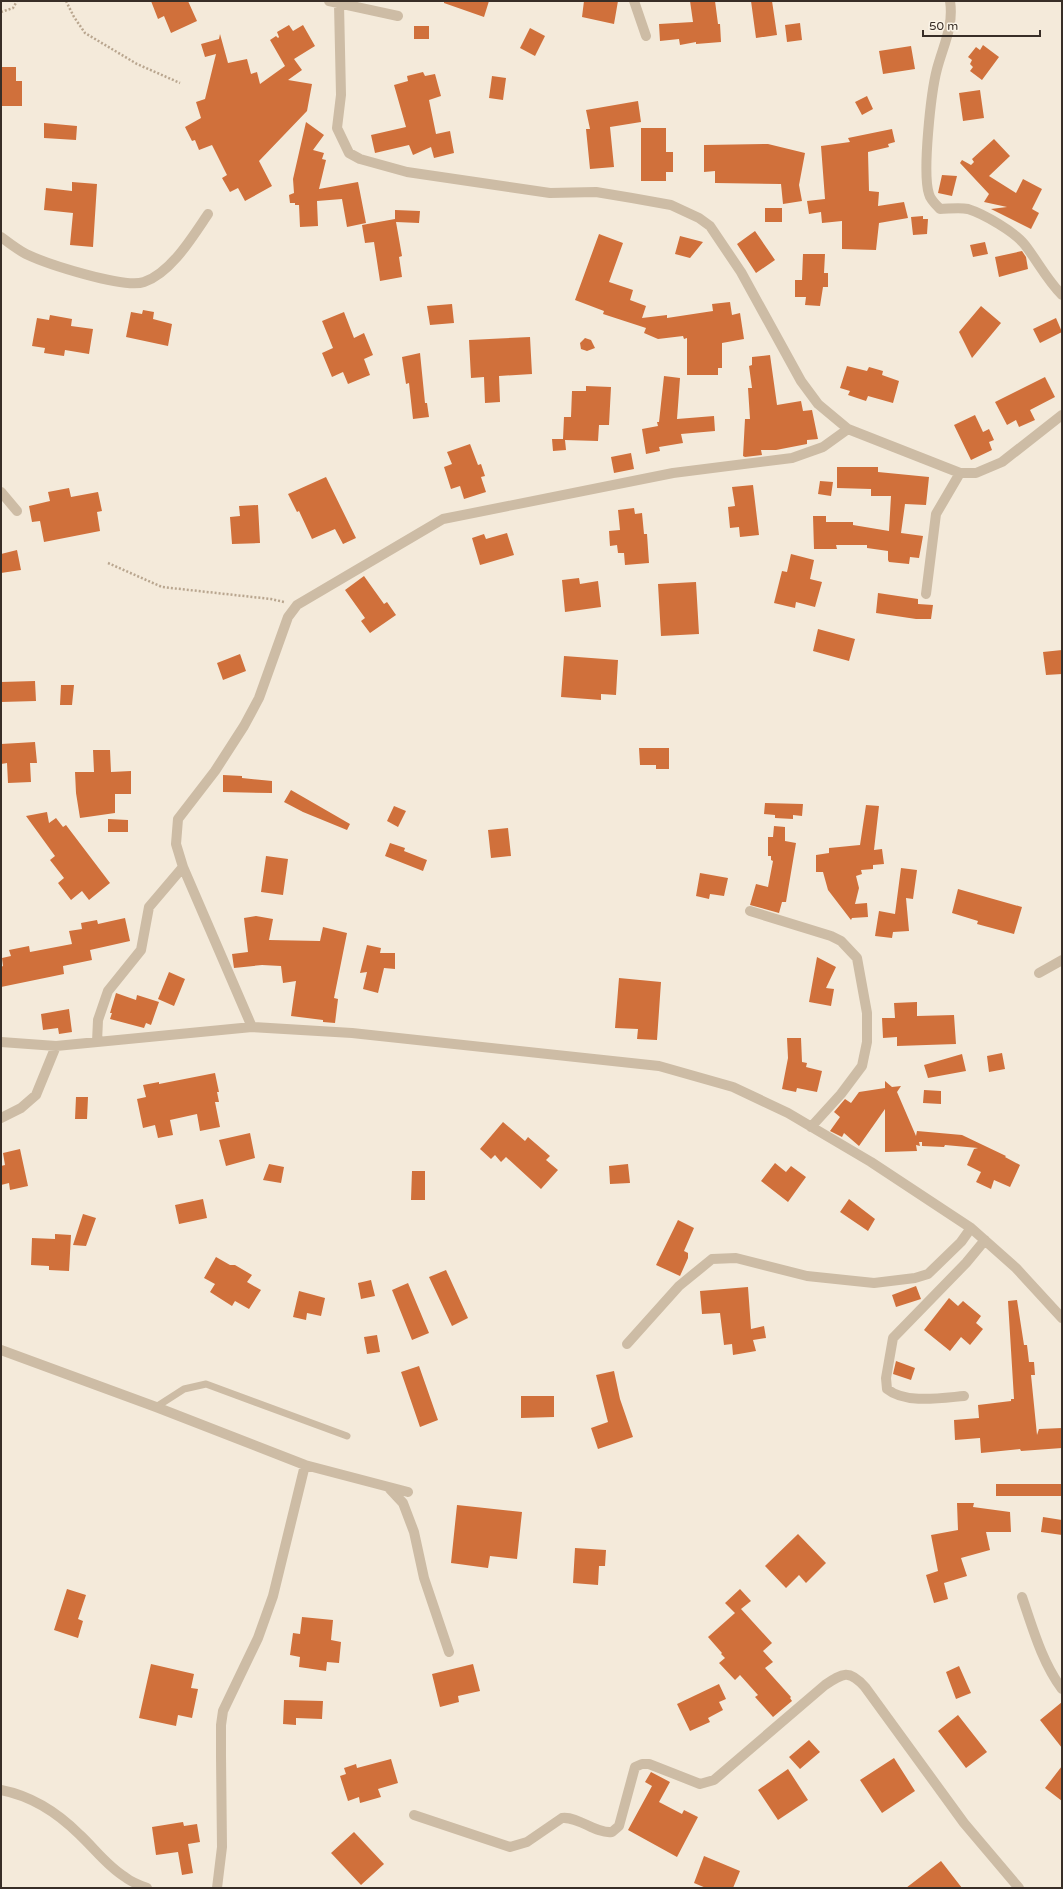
<svg xmlns="http://www.w3.org/2000/svg" width="1063" height="1889" font-family="'Varela Round',sans-serif">
<rect width="100%" height="100%" fill="#f4eada"/>
<path fill="#d0703b" d="M151 1H188L197 21 171 33 164 16 158 19Z
M444 1H489L484 17 444 3Z
M584 1H618L614 24 582 17Z
M690 1H715L718 24H720L721 42 696 44V42L680 45 679 39 660 41 659 24 693 22Z
M751 1H772L777 35 756 38Z
M800 23 802 40 787 42 785 25Z
M289 25 293 31 303 25 315 46 294 59 302 70 288 80 312 84 307 111 259 161 272 186 245 201 238 188 230 192 222 178 227 175 212 145 199 150 195 140 192 141 185 127 201 118 196 102 205 99 216 54 205 57 201 44 219 39 220 34 228 63 247 59 251 74 257 72 260 84 285 66 270 40 276 36 278 38 279 37 277 32Z
M414 26H429V39H414Z
M530 28 545 36 535 56 520 48Z
M983 45 999 57 982 80 970 71 973 67 970 64 972 60 968 57 976 47 980 50Z
M911 46 915 69 883 74 879 51Z
M1 67H16V81H22V106H1Z
M423 72 425 76 435 74 441 96 429 100 436 134 450 131 454 153 434 158 431 147 413 155 409 145 375 153 371 135 406 127 394 85 408 81 407 76Z
M492 76 506 78 503 100 489 98Z
M980 90 984 118 963 121 959 93Z
M867 96 873 109 862 115 855 102Z
M638 101 641 122 610 127 614 167 590 169 586 129H590L586 110Z
M306 122 324 135 313 150 324 153 322 159 326 160 319 189 358 182 366 223 347 227 342 199 317 201 318 226 300 227 299 205H295V203H290L289 195 294 193 293 179Z
M44 123 77 126 76 140 44 138Z
M641 128H666V152H673V172H666V181H641Z
M892 129 895 142 888 144 889 147 868 152 869 191 879 192 878 206 904 202 908 218 879 223 876 250 842 249V221L822 223 821 212 809 214 807 201 825 199 821 146 850 142 848 138Z
M994 139 1010 156 989 176 1016 193 1023 179 1042 189 1032 209 1039 213 1031 229 991 209 1007 207 984 202 989 194 960 163 962 160 971 165 974 162 972 159Z
M768 144 805 153 799 185 802 201 783 204 781 184 715 183V171L704 172V145Z
M942 175 957 176 952 196 938 193Z
M72 182 97 184 93 247 70 245 73 213 44 210 46 188 72 191Z
M765 208H782V222H765Z
M395 210 420 211 419 223 396 222 402 256 399 257 402 277 380 281 374 242 365 243 362 225 395 219Z
M923 216V219H928L927 234 913 235 911 217Z
M755 231 775 260 756 273 737 244Z
M599 234 623 243 609 282 633 290 630 300 646 306 642 318 667 315V318L713 311 712 304 730 302 732 315 740 313 744 339 722 343V368H718V375H687V338L684 339 683 336 658 339 644 333 646 328 603 314 604 311 575 300Z
M680 236 703 242 690 258 675 254Z
M985 242 988 254 973 257 970 245Z
M1022 251 1026 257 1028 269 999 277 995 257Z
M803 254H825L824 273H828V287H823L820 306 805 305 806 297H795V280H802Z
M452 304 454 323 430 325 427 306Z
M981 306 1001 323 972 358 959 332Z
M143 310 154 312 153 319 172 324 168 346 126 337 131 312 142 314Z
M344 312 354 338 364 333 373 355 364 359 370 375 348 384 343 372 332 377 322 353 333 348 322 321Z
M50 315 72 319 71 326 93 329 89 354 65 350 64 356 44 353 45 348 32 346 37 318 49 320Z
M1056 318 1062 332 1040 343 1033 329Z
M530 337 532 374 499 376 500 402 485 403 484 377 471 378 469 340Z
M585 338 591 340 595 348 587 351 581 349 580 343Z
M420 353 425 403H427L429 417 413 419 409 383 406 384 402 357Z
M770 355 777 405 801 401 803 411 812 410 818 439 807 440V444L776 450H761L762 455 745 457 743 456 745 419H750L748 388H752L749 366 752 365V357Z
M847 366 867 371 869 367 883 371 882 375 899 381 893 403 868 396 866 401 848 395 850 391 840 388Z
M664 376 680 378 677 419 714 416 715 431 681 434 683 443 659 447 660 451 646 454 642 429 658 426 657 422H659Z
M1045 377 1055 397 1030 410 1035 420 1019 427 1016 420 1007 425 995 402Z
M586 386 611 387 609 425H599L598 441 565 440 566 450 553 451 552 439H563L564 417H571L572 391H586Z
M975 415 983 432 989 429 994 440 989 442 992 450 971 460 954 425Z
M470 444 478 465 481 464 485 476 481 477 486 492 464 499 460 486 451 489 444 467 452 464 447 452Z
M631 453 634 469 614 473 611 457Z
M837 467H878V472L929 477 926 505 905 504 901 533 923 536 919 558 910 557 909 564 889 562 888 560V551L867 548V545H836L837 549H814L813 516H826V522H853V525L889 531 891 496H871V489L837 488Z
M326 477 356 538 343 544 335 529 312 539 299 511 297 512 288 494Z
M820 481 833 482 831 496 818 494Z
M753 485 759 535 740 537 739 527 730 528 728 507 735 506 732 487Z
M69 488 71 497 98 492 102 511 97 512 100 531 44 542 40 521 32 522 29 506 50 501 48 492Z
M258 505 260 543 232 544 230 517 240 516 239 506Z
M634 508 635 514 642 513 644 534H647L649 563 625 565 624 553H618L617 545 610 546 609 531 620 530 618 510Z
M507 533 514 555 480 565 472 538 484 534 486 539Z
M17 550 21 570 1 573V554Z
M791 554 814 560 810 579 822 582 815 607 796 602 795 608 774 603 782 571 787 572Z
M364 576 384 604 387 602 396 615 370 633 361 621 365 618 345 590Z
M579 578 580 584 598 581 601 607 565 612 562 580Z
M696 582 699 634 661 636 658 584Z
M878 593 918 599V604L933 605 931 619H916L876 613Z
M818 629 855 639 849 661 813 651Z
M1062 650V674L1046 675 1043 652Z
M240 654 246 671 223 680 217 663Z
M564 656 618 660 616 695 601 694V700L561 697Z
M35 681 36 701 1 702V682Z
M61 685H74L72 705H60Z
M35 742 37 763H30L31 782 8 783 7 763 1 764V744Z
M639 748H669V769H656V765H640Z
M93 750H110L111 772 131 771V794H115V813L80 818 76 793 75 772H94Z
M223 775 242 776V778L272 781V793L223 792Z
M291 790 350 824 347 830 303 812 284 802Z
M765 803 803 804 802 816 793 815V819L775 818V815L764 814Z
M866 805 879 806 874 850 882 849 884 864 873 865V869L861 870 862 874 856 876 859 888 855 904 867 903 868 917 852 918 851 920 828 890 823 872H816V855L829 853V848L860 845Z
M394 806 406 811 398 827 387 821Z
M47 812 49 823 56 818 63 827 66 825 110 883 89 900 82 891 71 900 58 883 64 878 50 860 55 856 26 816Z
M108 819 128 820V832H108Z
M774 826 785 827V841L796 843 786 902H782L779 913 750 905 756 884 768 887 773 861 771 860V856H768V837H773Z
M508 828 511 856 491 858 488 830Z
M390 843 405 848 404 851 427 860 423 871 385 856Z
M266 856 288 859 283 895 261 892Z
M901 868 917 870 913 899 906 898 909 931 893 932 892 938 875 936 879 911 895 914Z
M700 873 728 878 724 896 710 894 709 899 696 896Z
M958 889 1022 907 1014 934 977 924 978 921 952 913Z
M256 916 273 919 269 940 320 941 323 927 347 933 334 998 338 999 335 1023 323 1022V1020L291 1016 296 981 283 983 281 966 262 965 234 968 232 954 248 952 244 918Z
M125 918 130 941 90 950 92 960 63 966 64 974 1 987V967L3 966 2 958 11 956 9 950 29 946 30 952 72 944 69 931 82 929 81 923 97 920 98 924Z
M367 945 381 948 380 953H395V969L384 968 378 993 363 989 367 972 360 973Z
M817 957 836 967 826 988 834 989 831 1006 809 1002Z
M169 972 185 979 174 1006 158 999Z
M619 978 661 982 657 1040 637 1039 638 1029 615 1028Z
M116 993 136 1000 137 995 159 1002 151 1025 146 1023 144 1028 110 1019 112 1013H110Z
M917 1002V1016L954 1015 956 1044 897 1046V1037L883 1038 882 1018H895L894 1003Z
M69 1009 72 1032 59 1034 58 1028 43 1030 41 1014Z
M787 1038H801L802 1062 807 1063 806 1067 822 1071 817 1092 797 1088 796 1092 782 1089 788 1058Z
M1002 1053 1005 1069 989 1072 987 1056Z
M962 1054 966 1071 928 1078 924 1065Z
M215 1073 219 1092H217L219 1102H215L220 1127 200 1131 197 1114 170 1120 173 1135 158 1138 155 1125 143 1128 137 1099 146 1097 143 1085 159 1082V1084Z
M885 1081 892 1087 901 1086 897 1092 916 1136 917 1131 962 1135 1006 1156 1005 1157 1020 1165 1010 1187 994 1180 991 1189 976 1182 981 1172 967 1165 974 1149 978 1148 945 1145 944 1147 922 1146V1142H919L920 1146 916 1145 917 1151 885 1152V1109L859 1146 844 1133 842 1137 830 1131 840 1117 834 1112 845 1099 851 1103 859 1092 885 1088Z
M924 1090 941 1091V1104L923 1103Z
M76 1097H88L87 1119H75Z
M503 1122 525 1141 528 1137 550 1156 546 1160 558 1170 541 1189 506 1157 501 1162 495 1155 491 1159 480 1149Z
M250 1133 255 1158 226 1166 219 1140Z
M20 1149 28 1186 10 1190 9 1183 1 1185V1166L5 1165 3 1153Z
M775 1163 786 1172 791 1166 806 1177 788 1202 761 1181Z
M269 1164 284 1167 281 1183 263 1180Z
M628 1164 630 1183 610 1184 609 1166Z
M412 1171H425V1200H411Z
M203 1199 207 1218 179 1224 175 1205Z
M849 1199 875 1219 868 1231 840 1212Z
M83 1214 96 1218 86 1246 73 1245Z
M678 1220 694 1228 684 1251 688 1253V1258L680 1276 656 1265Z
M55 1234 71 1235 69 1271 49 1270V1266L31 1265 32 1238 55 1239Z
M216 1257 230 1265H235L252 1275 247 1282 261 1290 249 1309 235 1301 232 1306 210 1292 215 1284 204 1278Z
M446 1270 468 1318 452 1326 429 1277Z
M371 1280 375 1296 361 1299 358 1283Z
M408 1283 429 1333 412 1340 392 1290Z
M916 1286 921 1299 896 1307 892 1295Z
M748 1287 751 1329 764 1326 766 1338 753 1340 756 1351 733 1355 732 1344 724 1345 720 1313 702 1314 700 1291Z
M299 1291 325 1298 321 1316 307 1313 306 1320 293 1317Z
M949 1298 958 1306 963 1301 981 1316 976 1323 983 1329 970 1345 961 1337 950 1351 924 1330Z
M1017 1300 1024 1345H1027L1029 1362H1034L1035 1375H1031L1037 1435 1039 1429 1062 1428V1448L1021 1451 1020 1449 981 1453 980 1438 955 1440 954 1420 979 1418 978 1405 1011 1401V1399H1014L1008 1301Z
M377 1335 380 1352 367 1354 364 1337Z
M896 1361 915 1368 911 1380 893 1374Z
M419 1366 438 1420 420 1427 401 1372Z
M614 1371 620 1399 633 1437 598 1449 591 1428 608 1422 596 1375Z
M521 1396H554V1417L521 1418Z
M996 1484H1062V1496H996Z
M957 1503H974L973 1507 1010 1512 1011 1532H986L990 1550 961 1558 967 1576 944 1583 948 1599 934 1603 926 1575 938 1571 931 1535 958 1530Z
M457 1505 522 1512 517 1559 490 1556 488 1568 451 1563Z
M1043 1517 1062 1520V1535L1041 1532Z
M798 1534 826 1563 806 1583 799 1575 786 1588 765 1566Z
M575 1548 606 1550 605 1566H599L598 1585 573 1583Z
M67 1589 86 1595 78 1619 83 1621 78 1638 54 1630Z
M740 1589 751 1601 741 1609 772 1643 763 1651 773 1662 765 1668 791 1697 790 1698 792 1701 773 1717 755 1697 758 1695 740 1675 735 1680 719 1663 725 1658 721 1654 722 1653 708 1637 735 1613 725 1603Z
M302 1617 333 1620 331 1640 341 1642 339 1663 327 1662 326 1671 299 1667 300 1657 290 1655 293 1633 300 1634Z
M151 1664 194 1674 191 1688 198 1689 192 1718 178 1715 176 1726 139 1718Z
M473 1664 480 1691 458 1696 459 1702 440 1707 432 1674Z
M959 1666 971 1693 956 1699 946 1672Z
M719 1684 726 1699 719 1702 723 1710 708 1718 710 1722 690 1731 677 1704Z
M284 1700 323 1701 322 1719 296 1718V1725L283 1724Z
M1062 1702V1748L1040 1720Z
M958 1715 987 1752 966 1768 938 1731Z
M809 1740 820 1752 800 1769 789 1757Z
M894 1758 915 1791 882 1813 860 1780Z
M391 1759 398 1783 378 1789 381 1797 360 1803 359 1797 348 1801 340 1776 346 1774 344 1768 356 1764 357 1768Z
M1062 1766V1801L1045 1788Z
M788 1769 808 1800 778 1820 758 1790Z
M651 1772 670 1782 659 1802 682 1814 684 1810 698 1817 677 1857 628 1830 652 1786 645 1782Z
M183 1822 184 1826 197 1824 200 1842 188 1844 193 1873 182 1875 178 1852 156 1855 152 1827Z
M354 1832 384 1864 361 1885 331 1853Z
M704 1856 740 1871 733 1888H706L694 1883Z
M941 1861 962 1888H906Z"/>
<g fill="none" stroke-linecap="round" stroke-linejoin="round">
<path stroke="#b9a68f" stroke-width="2.5" stroke-dasharray="2 2" stroke-linecap="butt" d="M66 1 74 17 85 33 137 64 180 83
M1 12 13 8 17 1
M108 563 162 587 271 599 284 602"/>
<path stroke="#cdbca5" stroke-width="7" d="M156 1407 184 1389 206 1384 347 1436"/>
<path stroke="#cdbca5" stroke-width="10" d="M329 1 398 16
M634 1 646 36
M950 1C954 26 943 46 937 69 931 92 922 173 929 194 930 199 936 205 940 209 948 209 959 207 968 209 984 214 1015 232 1025 245 1038 262 1047 280 1062 295
M339 4 341 95 337 128 349 153 360 159 407 172 550 193 596 192 632 198 671 205 699 218 710 226 741 272 801 381 818 404 848 429 960 473H976L1002 462 1062 415
M1 237C9 243 18 250 26 254 47 264 124 289 144 282 171 273 193 236 208 214
M1 492 17 511
M926 594 936 514 960 473
M750 911 831 936 841 941 857 958 867 1013V1042L862 1066 841 1094 811 1127
M1039 973 1062 960
M252 1027 183 867 176 844 178 819 215 771 244 726 259 698 288 617 297 605 443 519 673 473 792 458 823 447 848 429
M1 1042 56 1046 252 1027 352 1033 659 1066 733 1087 788 1113 871 1162 971 1228 1016 1268 1062 1318
M97 1042 98 1020 108 991 141 950 149 907 183 867
M1 1118 21 1108 36 1095 56 1046
M627 1344 679 1286 712 1259 736 1258 807 1276 874 1283 915 1278 928 1274 961 1242 971 1228
M1 1350 156 1407 305 1465 408 1492
M964 1396C941 1398 905 1404 887 1389L886 1378 893 1338 966 1263 985 1240
M389 1488 403 1503 414 1532 424 1578 449 1652
M1022 1597C1033 1629 1042 1662 1062 1689
M1 1790C32 1796 58 1813 80 1835 95 1849 107 1866 125 1877 131 1882 139 1885 147 1888
M414 1815 510 1847 527 1842 562 1818C579 1816 595 1834 612 1832L619 1826 635 1767 642 1764H649L700 1784 714 1780 825 1685C843 1673 849 1669 865 1687L964 1823 1019 1888
M217 1888 222 1847 221 1756V1725L223 1711 258 1638 273 1596 305 1465"/>
</g>
<rect width="1063" height="1889" fill="none" stroke="#382e27" stroke-width="4"/>
<path d="M923 30v6h117v-6" fill="none" stroke="#382e27" stroke-width="2"/>
<text x="929" y="30" font-size="12" fill="#382e27" stroke="#fbf4e7" stroke-width="3" paint-order="stroke">50 m</text>
</svg>
